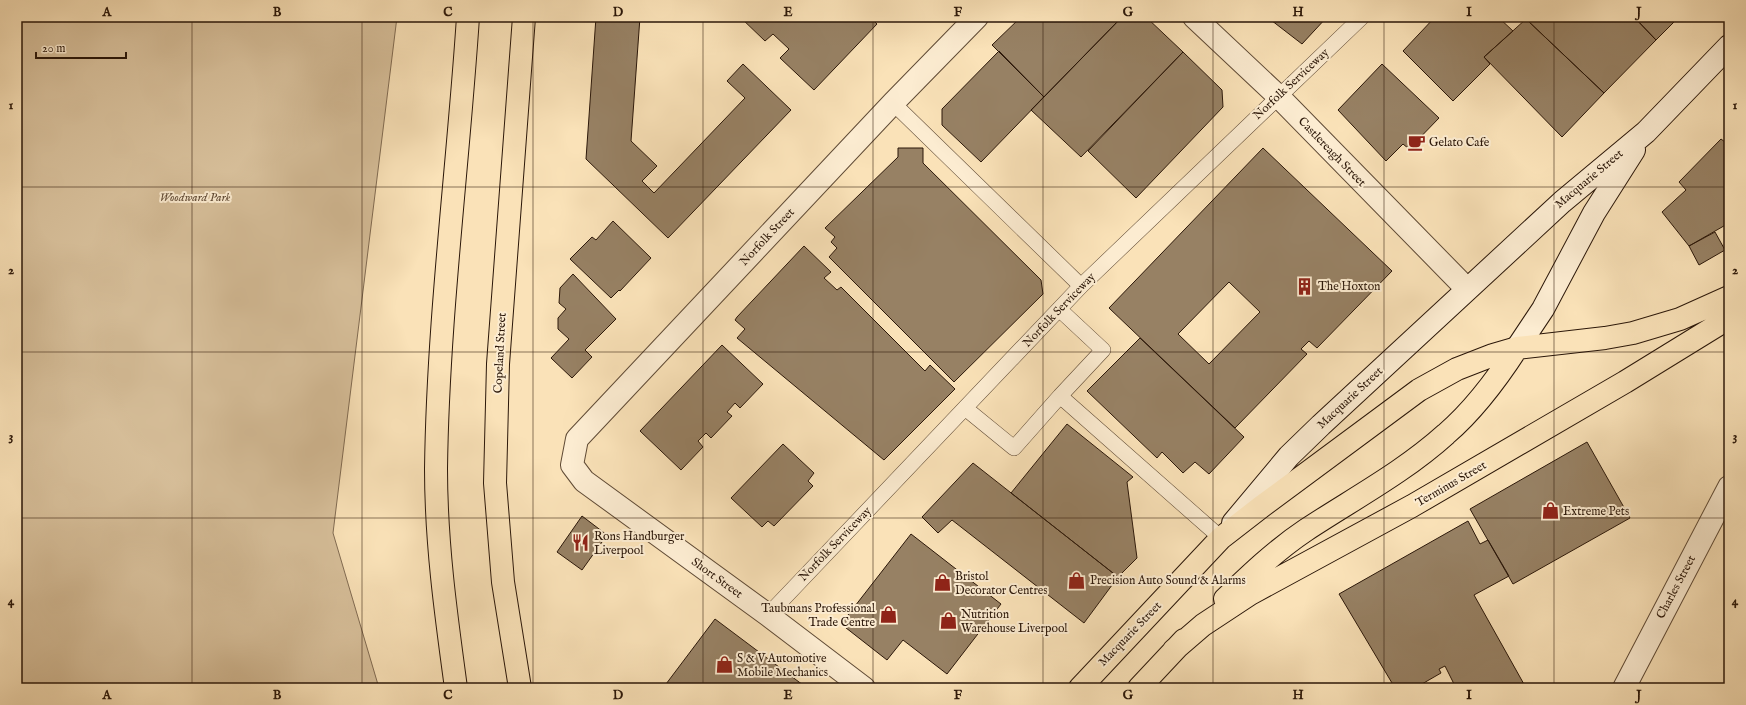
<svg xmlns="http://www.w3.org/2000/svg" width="1746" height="705" font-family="'IM FELL English',serif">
<rect width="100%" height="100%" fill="#fae2b8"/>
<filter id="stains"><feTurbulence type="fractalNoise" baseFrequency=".005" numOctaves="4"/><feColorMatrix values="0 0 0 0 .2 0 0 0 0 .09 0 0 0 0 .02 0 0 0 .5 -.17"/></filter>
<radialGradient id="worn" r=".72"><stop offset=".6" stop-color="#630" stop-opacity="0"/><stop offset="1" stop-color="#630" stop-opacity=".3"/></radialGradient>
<path fill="#d7bf9a" stroke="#816b52" d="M17 17H397L333 533 379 688H17Z"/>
<path fill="#978164" stroke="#2b1709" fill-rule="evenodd" d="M596 17H640L631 141 657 166 642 181 654 193 745 98 727 81 743 64 791 110 668 238 586 159Z
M740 17H870L877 24 814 90 780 58 789 49 773 34 765 41Z
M1021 17H1122L1044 97 992 45Z
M1122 17H1146L1183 52 1081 157 1031 110Z
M1267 17H1327L1302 44Z
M1435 17H1498L1513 31 1484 57 1490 64 1453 101 1403 51Z
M1528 17H1634L1656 40 1604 93 1526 19Z
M1634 17H1679L1656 40Z
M1526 19 1604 93 1562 137 1484 57Z
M999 51 1044 97 981 162 942 125V109Z
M1183 52 1222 90 1223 107 1136 198 1088 151Z
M1382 64 1439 118 1409 149 1403 144 1386 161 1338 110Z
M1721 139 1725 142 1729 149V223L1689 246 1662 212 1686 190 1679 182Z
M898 148H923V163L1041 280 1043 294 954 382 829 257 837 248 831 242 835 237 825 228 898 157Z
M1263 148 1392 271 1317 348 1309 341 1301 349 1307 354 1235 428 1109 308ZM1229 282 1260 312 1209 364 1178 334Z
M613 221 651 258 620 291 619 290 611 298 570 259 592 237 596 240Z
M1715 232 1725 250 1699 265 1689 246Z
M804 246 831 272 824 278 837 290 841 287 925 371 930 365 955 389 884 460 737 338 745 329 735 320 737 317Z
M573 274 616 319 585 350 592 357 572 378 551 358 569 339 558 329V318L566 309 559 303 560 288Z
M1140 338 1244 437 1209 474 1195 462 1183 473 1162 452 1157 458 1087 391Z
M722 345 763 384 740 408 735 403 727 412 732 416 711 438 706 433 698 441 703 447 681 470 640 431Z
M1067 424 1133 477 1127 482 1137 558 1118 577 1011 493Z
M1587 442 1630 518 1513 584 1470 509Z
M783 444 814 473 808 481 813 486 774 526 768 521 762 527 731 498Z
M973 463 1118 577 1084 623 952 520 938 533 922 517Z
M582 516 607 535 582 570 557 552Z
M1468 521 1480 544 1488 540 1509 576 1474 595 1525 686 1522 688H1456L1445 666 1439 669 1441 673 1415 688H1395L1339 594Z
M911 534 1001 604 947 674 903 640 887 660 841 624Z
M715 619 807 688H663Z"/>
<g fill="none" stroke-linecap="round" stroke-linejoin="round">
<defs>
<path id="lane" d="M893 103 1081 286
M1059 309 1103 350 1060 396
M965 408 1014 448 1060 396 1221 538
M768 615 1081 286 1362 17"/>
<path id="street" d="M1194 17 1278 96 1467 289
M864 688 768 615 584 481 572 465 577 439 893 103 977 17
M1624 688 1729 487"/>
<path id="secondary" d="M1517 348 1543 309 1594 213 1634 150
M1233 523 1289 456 1321 425 1562 202 1646 132 1729 46"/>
<path id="highway" d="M1225 599C1250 575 1276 550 1306 530 1353 499 1404 472 1446 434 1474 410 1497 379 1517 348
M1174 650 1203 625 1250 594 1412 506 1625 382 1729 318
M456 688C446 615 436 543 436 469 438 318 458 168 468 17
M520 688 503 582 495 483 498 364 524 17
M1080 688 1221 538 1261 507 1419 390 1457 369 1493 355 1517 348 1605 338 1633 333 1680 319 1729 297
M1139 688 1184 640"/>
</defs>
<use href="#lane" stroke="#5f4a35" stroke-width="16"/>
<use href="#street" stroke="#5f4a35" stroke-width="24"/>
<use href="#secondary" stroke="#2b1709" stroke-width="24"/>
<use href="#highway" stroke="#2b1709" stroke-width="24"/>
<use href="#lane" stroke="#fcecd1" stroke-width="15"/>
<use href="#street" stroke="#fcecd1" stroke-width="22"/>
<use href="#secondary" stroke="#fcecd1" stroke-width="22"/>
<use href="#highway" stroke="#fae2b8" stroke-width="22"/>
</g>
<path fill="none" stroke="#2b1709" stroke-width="1" stroke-opacity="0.55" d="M192 17V688M362 17V688M533 17V688M703 17V688M873 17V688M1043 17V688M1213 17V688M1384 17V688M1554 17V688M17 187H1729M17 352H1729M17 518H1729"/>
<defs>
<symbol id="cafe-bare" viewBox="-9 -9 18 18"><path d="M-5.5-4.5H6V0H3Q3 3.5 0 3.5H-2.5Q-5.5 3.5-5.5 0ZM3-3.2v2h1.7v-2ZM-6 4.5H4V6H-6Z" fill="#8f2418" stroke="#fcecd1" stroke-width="2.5" paint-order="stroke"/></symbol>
<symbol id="building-bare" viewBox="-9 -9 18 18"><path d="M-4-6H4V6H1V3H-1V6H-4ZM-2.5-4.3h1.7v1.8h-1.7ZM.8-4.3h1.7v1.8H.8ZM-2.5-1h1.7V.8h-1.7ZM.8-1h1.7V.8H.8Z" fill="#8f2418" stroke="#fcecd1" stroke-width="2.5" paint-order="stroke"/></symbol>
<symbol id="shop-bare" viewBox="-9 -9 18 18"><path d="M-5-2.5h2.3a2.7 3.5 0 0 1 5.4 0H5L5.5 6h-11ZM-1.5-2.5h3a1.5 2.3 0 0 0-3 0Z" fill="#8f2418" stroke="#fcecd1" stroke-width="2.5" paint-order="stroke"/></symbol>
<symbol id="restaurant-bare" viewBox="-9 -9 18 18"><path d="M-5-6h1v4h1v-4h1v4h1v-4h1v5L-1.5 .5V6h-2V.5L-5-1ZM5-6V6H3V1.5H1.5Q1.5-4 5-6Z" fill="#8f2418" stroke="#fcecd1" stroke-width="2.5" paint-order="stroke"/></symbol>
</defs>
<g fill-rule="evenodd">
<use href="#cafe-bare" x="1404" y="130" width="25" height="25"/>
<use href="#building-bare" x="1292" y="274" width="25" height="25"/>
<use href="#shop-bare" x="1538" y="498" width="25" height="25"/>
<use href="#restaurant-bare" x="568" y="530" width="25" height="25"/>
<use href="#shop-bare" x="1064" y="568" width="25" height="25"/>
<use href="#shop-bare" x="930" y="570" width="25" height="25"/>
<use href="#shop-bare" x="876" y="602" width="25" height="25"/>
<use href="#shop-bare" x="936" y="608" width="25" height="25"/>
<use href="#shop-bare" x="712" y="652" width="25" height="25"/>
</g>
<g text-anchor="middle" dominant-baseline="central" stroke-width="4" stroke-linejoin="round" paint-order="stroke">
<g font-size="12" fill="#2b1709" stroke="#fcecd1">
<text transform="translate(1291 84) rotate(-43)">Norfolk Serviceway</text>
<text transform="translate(1332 152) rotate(46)">Castlereagh Street</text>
<text transform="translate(1589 179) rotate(-40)">Macquarie Street</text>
<text transform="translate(767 237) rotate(-47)">Norfolk Street</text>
<text transform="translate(1059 310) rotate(-46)">Norfolk Serviceway</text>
<text transform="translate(500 353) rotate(-87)">Copeland Street</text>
<text transform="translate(1350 398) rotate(-43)">Macquarie Street</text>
<text transform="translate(1451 484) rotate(-30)">Terminus Street</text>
<text transform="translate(835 544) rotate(-46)">Norfolk Serviceway</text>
<text transform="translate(717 578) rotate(36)">Short Street</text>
<text transform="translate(1676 587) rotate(-62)">Charles Street</text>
<text transform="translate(1130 634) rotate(-46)">Macquarie Street</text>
</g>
<g font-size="12" fill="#2b1709" stroke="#fcecd1" text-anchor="start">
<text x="1429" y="142">Gelato Cafe</text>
<text x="1318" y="286">The Hoxton</text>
<text x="1563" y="511">Extreme Pets</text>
<text x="594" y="536">Rons Handburger<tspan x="594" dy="14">Liverpool</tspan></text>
<text x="955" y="576">Bristol<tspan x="955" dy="14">Decorator Centres</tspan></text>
<text x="1090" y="580">Precision Auto Sound &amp; Alarms</text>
<text x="875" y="608" text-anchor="end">Taubmans Professional<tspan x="875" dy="14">Trade Centre</tspan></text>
<text x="961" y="614">Nutrition<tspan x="961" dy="14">Warehouse Liverpool</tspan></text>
<text x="737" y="658">S &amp; V Automotive<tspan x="737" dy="14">Mobile Mechanics</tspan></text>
</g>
<g font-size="12" font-style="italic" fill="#5f4934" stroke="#fcecd1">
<text x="195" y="197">Woodward Park</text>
</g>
</g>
<rect width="1746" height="705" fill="none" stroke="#fae2b8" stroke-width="44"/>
<path d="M36 52v6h90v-6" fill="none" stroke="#2b1709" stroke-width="2"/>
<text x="42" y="52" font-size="12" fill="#2b1709" stroke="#fcecd1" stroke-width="3" paint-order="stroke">20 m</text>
<rect x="22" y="22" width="1702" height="661" fill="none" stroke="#2b1709" stroke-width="1.5"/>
<g font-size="13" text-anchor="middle" font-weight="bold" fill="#2b1709">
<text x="107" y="16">A</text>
<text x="277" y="16">B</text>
<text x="448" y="16">C</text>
<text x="618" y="16">D</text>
<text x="788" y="16">E</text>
<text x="958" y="16">F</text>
<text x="1128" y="16">G</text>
<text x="1298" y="16">H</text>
<text x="1469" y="16">I</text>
<text x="1639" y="16">J</text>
<text x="11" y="109">1</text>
<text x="1735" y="109">1</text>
<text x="11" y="274">2</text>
<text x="1735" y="274">2</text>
<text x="11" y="440">3</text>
<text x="1735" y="440">3</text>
<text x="11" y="605">4</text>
<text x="1735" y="605">4</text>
<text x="107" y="699">A</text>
<text x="277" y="699">B</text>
<text x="448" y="699">C</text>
<text x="618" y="699">D</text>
<text x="788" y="699">E</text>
<text x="958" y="699">F</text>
<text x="1128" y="699">G</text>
<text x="1298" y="699">H</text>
<text x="1469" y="699">I</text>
<text x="1639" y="699">J</text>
</g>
<rect width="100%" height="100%" filter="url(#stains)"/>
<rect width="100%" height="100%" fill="url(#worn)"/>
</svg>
